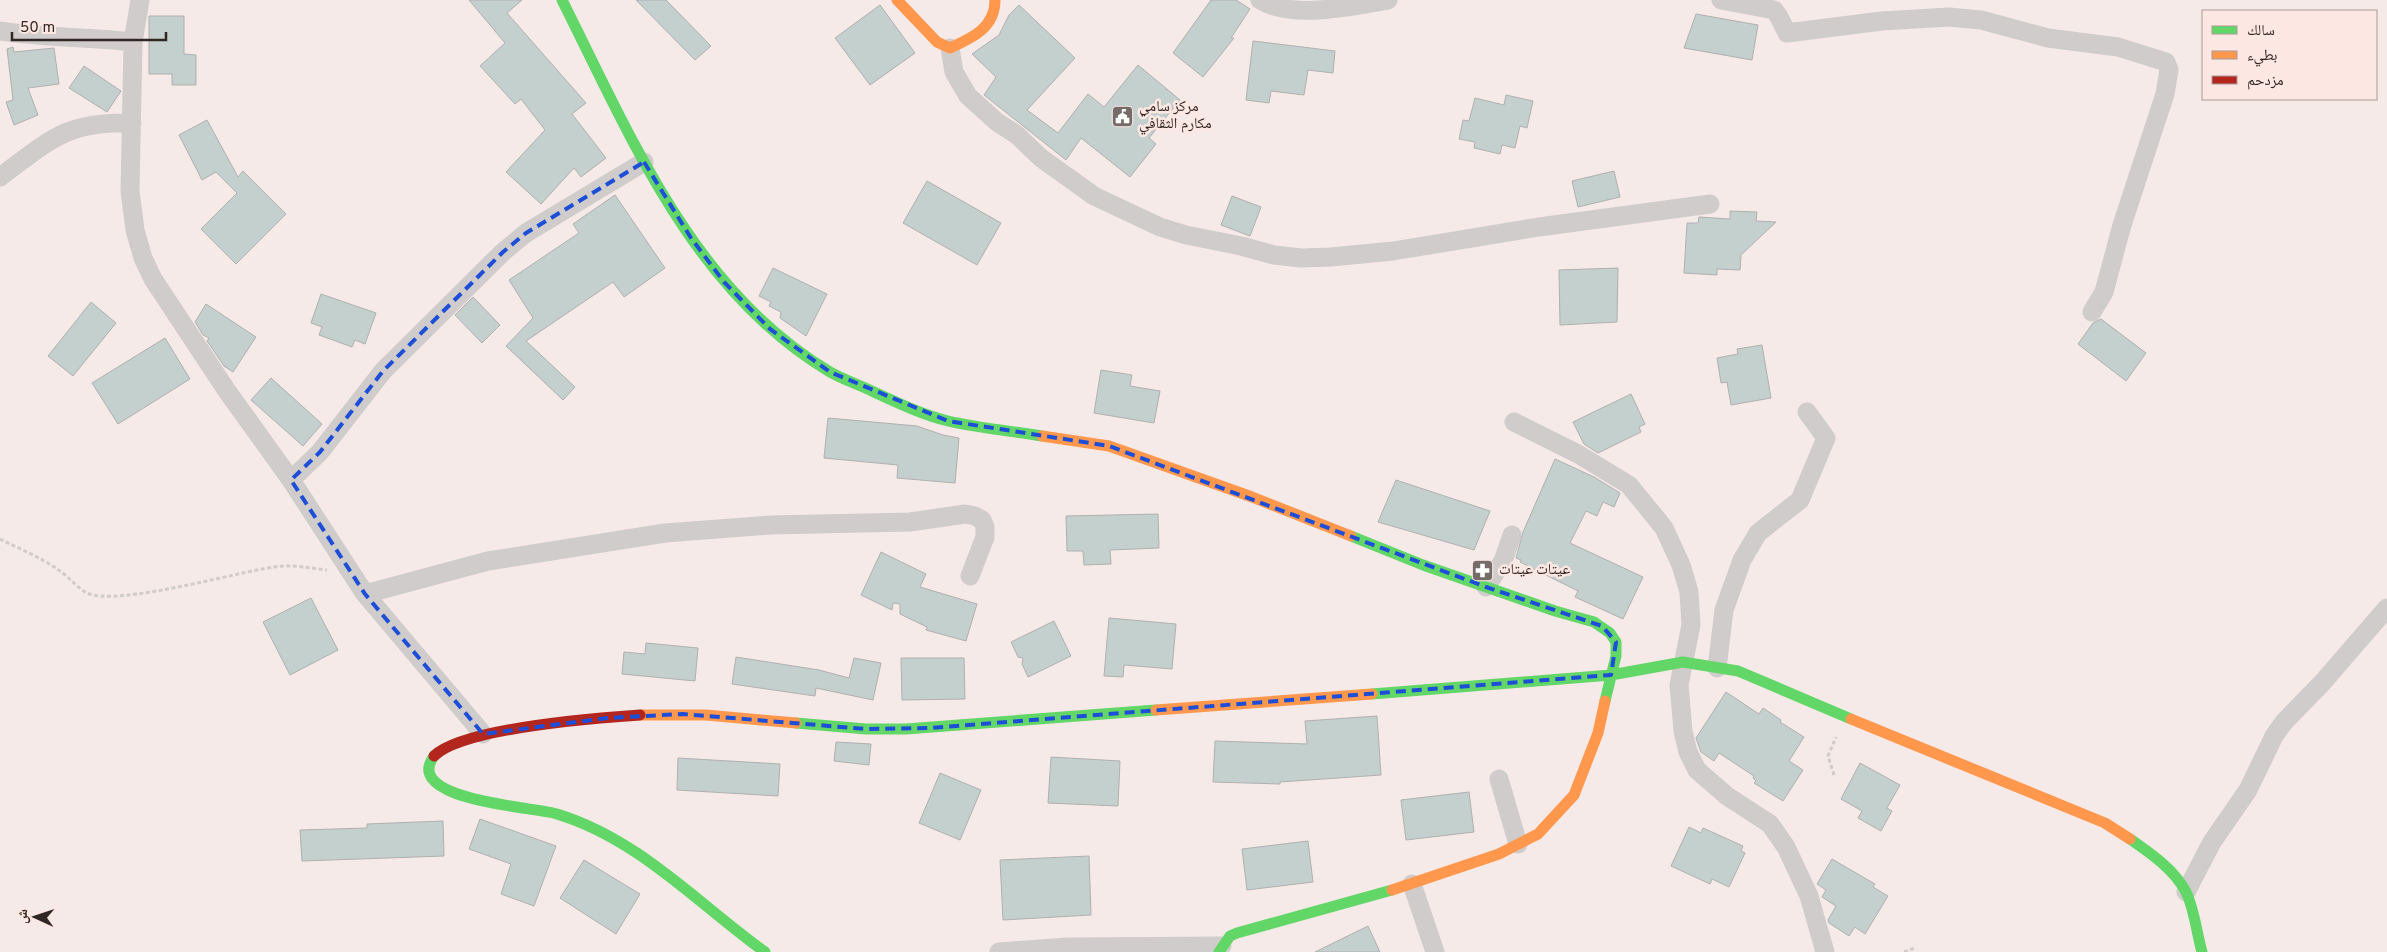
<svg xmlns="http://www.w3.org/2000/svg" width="2387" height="952" font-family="Overpass,'Noto Naskh Arabic',sans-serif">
<rect width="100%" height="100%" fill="#f6eae8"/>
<path fill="#c3d0ce" stroke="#b0b0af" d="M469 0H522L507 13 586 103 572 114 606 158 581 177 574 168 541 204 506 172 545 130 521 99 515 104 480 66 505 43Z
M636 0H666L711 46 695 60Z
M1211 0H1236L1250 9 1231 38H1234L1203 77 1173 53Z
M880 5 915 53 870 85 835 38Z
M1019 5 1075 58 1027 110 1058 133 1088 94 1104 107 1138 65 1180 100 1149 138 1156 144 1130 177 1081 138 1066 160 984 95 996 77 972 54 999 35 1009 15Z
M1696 14 1758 25 1752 60 1684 48Z
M149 16H184V54L196 55V85H172V74H149Z
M1253 41 1335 51 1333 73 1308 70 1304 95 1271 91 1269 103 1246 100Z
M13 47 14 52 54 48 59 84 28 88 38 115 14 125 6 102 13 100 7 49Z
M84 66 121 91 107 112 69 88Z
M1506 95 1533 101 1527 128 1520 126 1515 148 1502 145 1500 154 1474 148 1475 142 1459 139 1463 120 1469 121 1475 98 1504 105Z
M207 120 238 177 243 171 286 214 236 264 201 229 237 193 216 172 202 180 179 135Z
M1614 171 1620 197 1578 207 1572 181Z
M927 181 1001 223 977 265 903 223Z
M615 195 665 268 624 297 613 282 526 341 575 387 563 400 506 346 533 318 509 280 579 233 573 224Z
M1232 196 1261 207 1250 236 1221 225Z
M1730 211 1757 212 1756 221 1776 222 1741 255 1740 270 1717 269V275L1684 273 1687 223H1698L1699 217 1730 219Z
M773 268 827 294 806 336 780 318 781 312 769 306 771 302 759 296Z
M1618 268 1617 322 1560 325 1559 270Z
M321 294 376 313 365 344 355 340 352 347 319 335 322 327 311 323Z
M473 297 500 325 482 343 455 315Z
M91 302 116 323 73 376 48 356Z
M206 304 256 337 233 372 224 366 207 341 209 338 203 335 195 322Z
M2101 319 2146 353 2126 381 2078 344 2093 323Z
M165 338 190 379 118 424 92 383Z
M1762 345 1771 398 1731 405 1727 382 1721 383 1717 358 1738 354 1737 349Z
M1101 370 1132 375 1130 386 1160 391 1154 423 1094 413Z
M271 378 322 424 303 446 251 400Z
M1631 394 1645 424 1639 427 1641 432 1598 453 1584 444 1573 422Z
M828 418 917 426 943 435 959 438 955 483 897 478 898 465 824 458Z
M1555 459 1594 477 1620 493 1614 507 1603 502 1597 516 1586 511 1570 543 1643 577 1623 619 1575 597 1578 591 1520 562 1521 560 1516 558 1523 532Z
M1396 480 1490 511 1474 550 1378 522Z
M1158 514 1159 548 1110 550 1111 564 1084 565 1083 551H1067L1066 516Z
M881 552 926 574 920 587 977 604 966 641 926 630 927 627 900 614V604L893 603 892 610 861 595Z
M311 598 338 650 290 675 263 622Z
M1109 618 1176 624 1172 669 1124 665 1123 677 1104 676Z
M1054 621 1071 656 1028 677 1022 664 1023 658 1018 657 1011 642Z
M646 643 698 648 695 681 622 674 624 652 645 654Z
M736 657 819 670 849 678 854 658 881 663 873 700 816 688 815 696 732 684Z
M901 658H964L965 699 902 700Z
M1726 692 1759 714 1763 708 1781 720 1780 722 1804 737 1789 761 1803 770 1783 801 1754 783 1756 781 1753 778 1754 776 1719 753 1714 761 1701 752 1696 738Z
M1377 716 1381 775 1280 782V784L1213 782 1215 741 1307 744 1305 721Z
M836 742 871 744 869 765 834 761Z
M1051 757 1120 761 1118 806 1048 803Z
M678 758 780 764 778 796 677 790Z
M1860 763 1900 785 1887 808 1892 811 1881 831 1858 818 1862 811 1841 799Z
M940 773 981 790 960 840 919 823Z
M1469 792 1474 832 1406 840 1401 800Z
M480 819 556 846 534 906 501 894 511 864 469 849Z
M443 821 444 856 302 861 300 830 367 828V824Z
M1689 827 1701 833 1703 828 1743 846 1741 851 1745 853 1729 887 1712 879 1710 884 1671 866Z
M1308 841 1313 882 1247 890 1242 849Z
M1089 856 1091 915 1003 920 1000 860Z
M1832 859 1875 884 1873 887 1888 896 1865 934 1855 927 1849 936 1829 923 1828 920 1836 906 1822 897 1826 890 1817 884Z
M584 860 640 894 616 934 560 898Z
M1368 926 1380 952H1315Z"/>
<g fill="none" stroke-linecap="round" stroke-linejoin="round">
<path stroke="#d1cccb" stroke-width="3" stroke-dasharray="4 2.5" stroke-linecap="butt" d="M0 539C20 549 42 558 60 571 69 577 77 588 87 593 116 607 237 572 274 567 291 564 309 568 327 570
M1834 775 1828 756 1836 737
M1904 952 1915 948"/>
<path stroke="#cfcccb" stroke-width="19" d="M140 0 133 42 130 191 135 230 143 258 153 279 227 391 291 480 365 594 483 734
M1260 0C1293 20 1351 6 1388 0
M1721 0 1774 10 1779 17 1787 33 1882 21 1949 17 1981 20 2048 38 2118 47 2166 62 2169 70 2165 94 2122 225 2104 292 2092 312
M0 31C44 38 89 37 133 42
M950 48 954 72 968 96 997 122 1017 135 1041 158 1094 196 1160 227 1186 235 1241 246 1274 255 1301 258 1331 257 1393 251 1539 227 1710 204
M0 177C50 140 66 121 132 123
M1514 422 1578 454 1629 485 1664 528 1681 565 1689 592 1691 625 1679 685 1683 731 1688 752 1697 770 1727 796 1770 824 1786 847 1809 896 1825 952
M291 480 320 452 383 371 503 252 526 233 644 162
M1486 587 1503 561 1512 535
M365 594 488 561 665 533 771 525 910 522 965 514 975 516 982 520 985 527V537L970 576
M1717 668 1724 610 1742 560 1758 533 1800 500 1826 438 1807 412
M1499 779 1518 844
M1412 884 1435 952
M2186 892 2212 842 2248 790 2274 736 2284 722 2322 683 2387 608
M999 952 1068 947 1222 946"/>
<path stroke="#63d668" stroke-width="11" d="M562 0C630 135 693 291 830 372 844 380 860 385 874 392 898 403 923 415 948 421 979 428 1011 431 1042 436
M1351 536 1423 565 1555 611 1594 622 1610 633 1616 642V656L1605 701
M1372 694 1611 675 1683 662 1738 671 1851 719
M796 723 866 729H906L1156 710
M434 756C401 801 536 807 557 814 639 839 697 903 765 952
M2130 839C2150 853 2174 869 2186 892 2194 908 2197 934 2202 952
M1219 952 1230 936 1237 933 1392 890"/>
<path stroke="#ff974d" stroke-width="11" d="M897 0 937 42 950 48C972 38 995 28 995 0
M1042 436 1109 446 1252 497 1351 536
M1156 710 1372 694
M640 715H706L796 723
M1851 719 2105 823 2130 839
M1392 890 1499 854 1538 834 1574 795 1598 733 1605 701"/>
<path stroke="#b3261e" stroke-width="11" d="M434 756C463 728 597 718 640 715"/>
</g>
<path fill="none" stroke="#1d4ed8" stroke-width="4" stroke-dasharray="10 6" stroke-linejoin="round" d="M644 162 691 238 724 282 770 329 830 372 948 421 1109 446 1486 587 1602 626 1616 642 1611 675 930 728 866 729 683 714 607 718 483 734 365 594 291 480 320 452 383 371 503 252 526 233Z"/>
<defs>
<symbol id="civic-square" viewBox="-11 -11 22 22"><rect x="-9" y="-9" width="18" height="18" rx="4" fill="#756b69" stroke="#fce7e2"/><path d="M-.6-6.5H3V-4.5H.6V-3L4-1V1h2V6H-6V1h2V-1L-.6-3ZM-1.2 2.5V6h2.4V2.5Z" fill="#fff"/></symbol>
<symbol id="pharmacy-square" viewBox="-11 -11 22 22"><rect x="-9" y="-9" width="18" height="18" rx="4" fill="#756b69" stroke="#fce7e2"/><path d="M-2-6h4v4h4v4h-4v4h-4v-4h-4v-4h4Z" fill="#fff"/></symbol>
</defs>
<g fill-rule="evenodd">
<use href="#civic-square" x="1110" y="104" width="25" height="25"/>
<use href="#pharmacy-square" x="1470" y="558" width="25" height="25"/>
</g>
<g text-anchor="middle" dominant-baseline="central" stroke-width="5" stroke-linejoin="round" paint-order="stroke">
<g font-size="15" fill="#302624" stroke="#fce7e2" text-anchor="start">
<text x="1139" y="107">مركز سامي<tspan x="1139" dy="17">مكارم الثقافي</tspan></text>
<text x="1499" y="570">عيتات عيتات</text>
</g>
</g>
<rect x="2202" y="10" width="175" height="90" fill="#fce7e2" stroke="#aa9a96"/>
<rect x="2212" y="26" width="25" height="8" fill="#63d668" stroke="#aa9a96"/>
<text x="2247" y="35" font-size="15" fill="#302624">سالك</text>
<rect x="2212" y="51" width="25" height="8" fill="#ff974d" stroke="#aa9a96"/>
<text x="2247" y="60" font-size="15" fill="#302624">بطيء</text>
<rect x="2212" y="76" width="25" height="8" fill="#b3261e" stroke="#aa9a96"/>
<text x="2247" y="85" font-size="15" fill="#302624">مزدحم</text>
<g transform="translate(35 917) rotate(273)" stroke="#fce7e2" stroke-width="4" paint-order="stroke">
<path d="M0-4L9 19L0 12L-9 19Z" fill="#302624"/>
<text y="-8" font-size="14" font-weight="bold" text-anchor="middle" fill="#302624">ش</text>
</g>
<path d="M12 32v8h154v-8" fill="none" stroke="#302624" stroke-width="2.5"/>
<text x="20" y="32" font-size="15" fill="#302624" stroke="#fce7e2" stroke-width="4" paint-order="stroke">50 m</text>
</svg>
